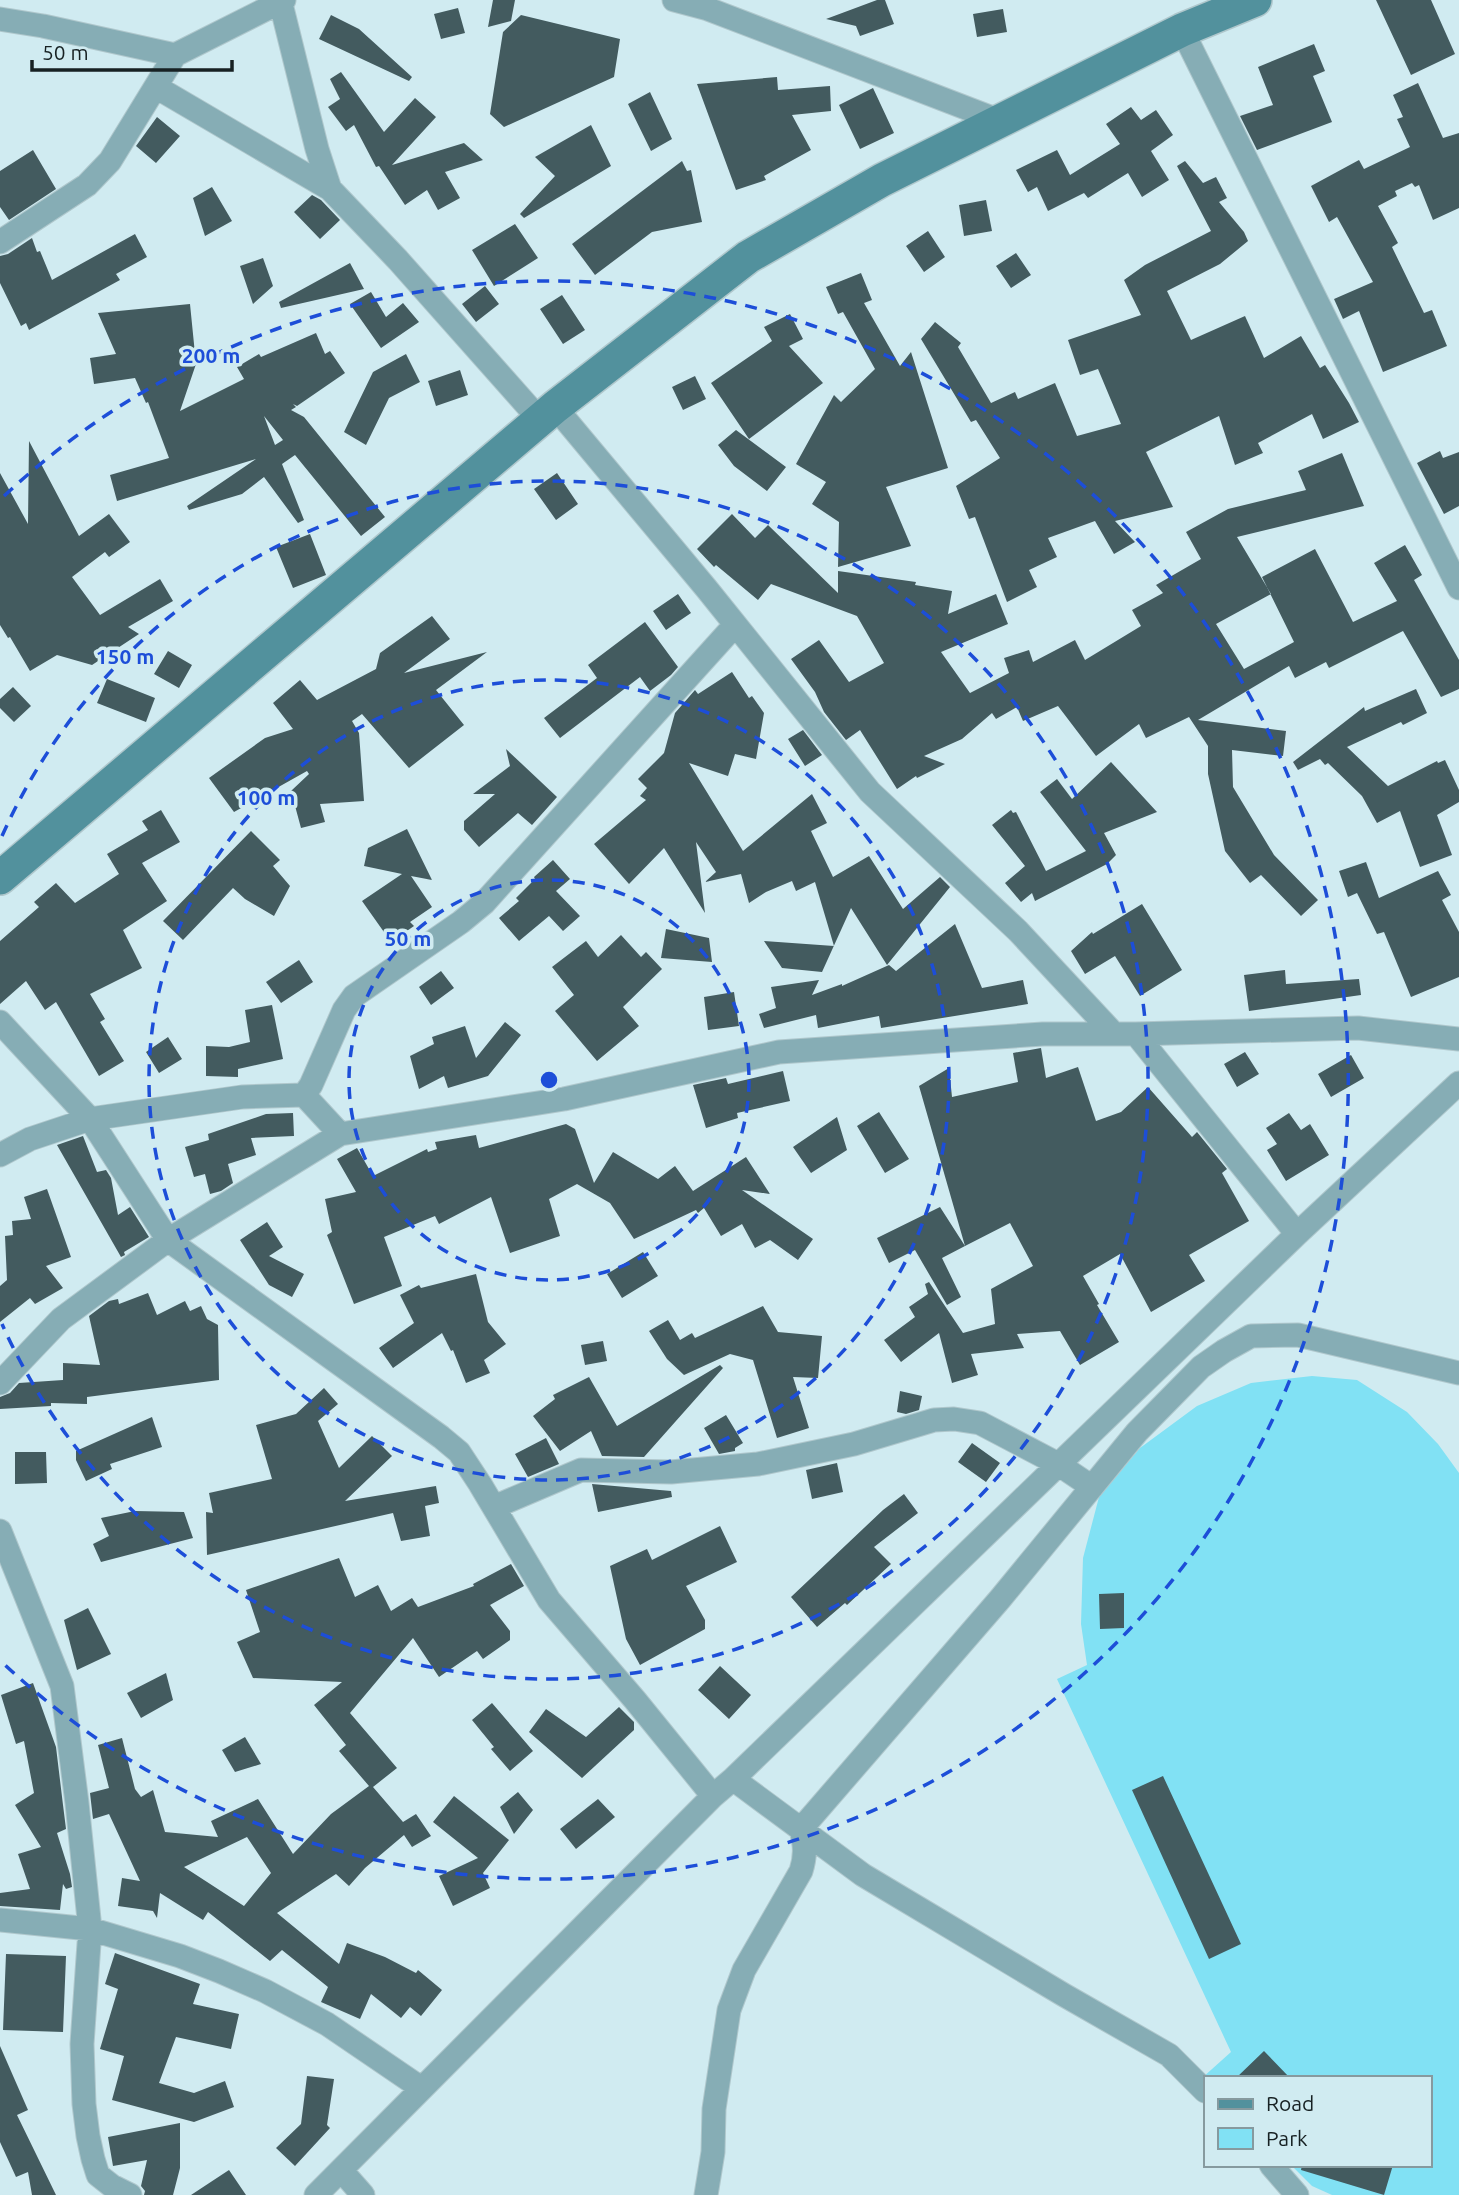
<svg xmlns="http://www.w3.org/2000/svg" width="1459" height="2195" font-family="Ubuntu,sans-serif">
<rect width="100%" height="100%" fill="#d0ebf1"/>
<path fill="#81e1f4" d="M1312 1376 1357 1380 1407 1412 1438 1444 1459 1473V2195H1332L1312 2186 1291 2165H1429V2078H1202L1231 2052 1057 1679 1087 1665 1081 1624 1083 1558 1099 1497 1140 1448 1197 1406 1251 1383Z"/>
<path fill="#435b5f" fill-rule="evenodd" d="M493 0H515L511 21 488 27Z
M877 0H885L894 24 860 36 856 26 826 19Z
M1376 0H1431L1455 54 1411 75Z
M458 8 465 33 441 39 434 14Z
M1003 9 1007 32 977 37 973 14Z
M331 15 359 29 412 77 409 81 319 39Z
M521 15 620 39 614 77 504 127 490 114 503 32Z
M1314 44 1325 71 1313 76 1332 122 1257 150 1240 116 1273 105 1258 67Z
M341 72 384 132 415 98 436 117 392 165 464 143 483 160 445 172 460 198 438 210 427 190 405 205 379 166 376 167 354 125 346 131 328 107 340 99 330 79Z
M777 77 778 90 830 86 831 111 792 115 811 150 764 176 766 180 736 190 697 84Z
M1418 83 1443 138 1459 133V208L1433 220 1419 185 1415 187 1412 183 1395 191 1397 196 1378 206 1398 243 1392 247 1424 313 1432 310 1447 346 1383 372 1359 311 1343 319 1334 299 1373 282 1337 217 1329 222 1311 186 1359 160 1364 169 1410 147 1397 119 1403 117 1393 95Z
M873 88 894 133 860 149 839 105Z
M650 92 672 139 651 151 628 104Z
M1131 107 1141 120 1156 110 1173 135 1151 151 1169 180 1142 197 1128 173 1088 198 1084 193 1048 211 1037 187 1028 192 1016 170 1057 150 1070 175 1120 144 1106 124Z
M157 117 180 136 156 163 136 146Z
M591 125 611 166 524 218 520 214 555 176 535 157Z
M33 150 56 189 9 220 0 207V171Z
M682 161 687 171 691 170 702 222 652 232 595 275 572 244Z
M1185 161 1203 183 1216 177 1227 198 1219 202 1244 232 1248 241 1220 264 1167 291 1191 340 1245 316 1264 358 1301 336 1320 368 1325 365 1349 403 1359 422 1323 439 1312 414 1258 443 1263 453 1235 465 1219 416 1146 452 1173 507 1115 521 1135 542 1114 554 1095 521 1048 538 1057 557 1029 570 1037 587 1007 602 975 517 969 519 956 486 1000 458 976 420 971 422 921 339 935 322 961 343 958 347 991 403 1015 392 1018 399 1055 383 1077 436 1121 424 1098 369 1080 375 1068 340 1141 315 1124 280 1145 265 1211 231 1177 166Z
M212 187 232 221 205 236 193 198Z
M312 195 321 200 340 220 320 239 294 212Z
M986 200 992 231 964 236 959 205Z
M515 224 538 258 494 286 472 250Z
M928 231 945 257 924 272 906 246Z
M135 234 147 257 116 274 120 280 29 330 26 323 21 326 0 283V256L8 254 32 238 37 252 40 251 52 280Z
M1016 253 1031 275 1011 288 996 266Z
M263 258 273 286 253 304 240 266Z
M350 263 364 289 281 308 279 302Z
M861 273 872 300 864 303 900 366 911 352 948 468 886 487 911 546 838 567 839 522 812 504 826 482 796 464 834 395 841 402 875 369 843 312 838 314 826 287Z
M485 286 499 304 476 322 462 304Z
M371 292 386 317 403 303 419 322 381 348 350 304Z
M562 295 585 330 563 344 540 309Z
M190 304 196 364 180 411 244 379 237 367 259 354 261 357 316 333 325 354 330 351 345 373 297 406 293 404 296 407 291 410 304 417 385 517 361 536 295 455 282 464 304 520 298 523 264 477 242 494 189 510 187 506 256 459 117 501 110 475 169 458 148 402 146 403 135 378 94 384 90 358 116 354 98 313ZM264 416 283 440 275 445Z
M790 314 803 339 789 346 823 383 749 439 711 383 772 341 764 327Z
M406 354 420 382 389 398 366 445 344 432 373 372Z
M460 370 468 395 436 406 428 381Z
M695 376 706 399 683 410 672 387Z
M736 430 786 467 767 491 734 466 718 445Z
M29 441 79 536 109 514 130 542 109 557 105 552 72 577 100 615 160 579 173 601 128 627 139 634 92 665 57 655 30 671 10 637 8 638 0 625V473L28 524Z
M1440 451 1443 458 1459 452V506L1444 514 1417 463Z
M1342 453 1364 506 1237 537 1271 594 1216 624 1244 669 1294 642 1262 577 1315 549 1353 622 1397 601 1374 563 1405 545 1422 575 1414 580 1459 660V689L1441 697 1403 631 1329 668 1326 662 1295 678 1289 666 1198 720 1286 731 1283 756 1232 750 1233 787 1274 855 1318 900 1301 916 1261 875 1250 883 1225 851 1208 774V746L1189 717 1146 738 1139 724 1096 756 1058 706 1023 721 1017 707 996 719 992 713 962 739 924 756 945 764 917 778 916 776 897 789 860 730 846 740 824 712 815 692 791 659 819 640 849 682 884 663 857 616 771 584 758 600 716 565 714 567 697 549 732 514 755 538 768 525 838 593V571L916 582 915 585 952 591 948 614 996 594 1008 624 941 652 970 693 1009 673 1004 658 1029 650 1033 662 1075 640 1085 660 1141 626 1132 610 1163 593 1156 585 1201 559 1186 532 1228 509 1306 490 1298 471Z
M557 473 578 504 556 520 534 489Z
M310 534 326 575 293 588 276 547Z
M678 594 691 613 666 630 653 611Z
M432 616 450 639 404 673 487 652 436 690 464 725 409 768 362 714 352 721 359 733 364 801 320 804 325 822 301 828 291 791 309 774 307 771 234 812 209 778 265 738 293 729 273 703 300 680 317 700 376 669 380 653Z
M645 622 678 667 671 675 650 691 640 677 560 738 544 718 597 678 588 665Z
M168 651 192 665 179 688 154 674Z
M732 672 749 698 752 696 764 713 756 759 735 754 728 776 689 763 743 851 812 794 827 823 811 831 833 877 869 856 903 909 940 877 950 887 887 965 851 908 822 972 782 968 764 941 834 946 815 882 796 891 792 881 766 892 749 903 741 874 705 882 716 872 696 842 705 913 664 848 629 884 594 844 646 800 640 796 647 788 638 779 664 753 675 713 695 690 698 694Z
M107 679 155 698 146 722 97 703Z
M13 687 31 706 14 722 0 708V699Z
M1416 689 1427 713 1403 725 1401 722 1347 747 1388 786 1437 761 1438 763 1445 760 1459 790V802L1437 815 1452 855 1420 867 1400 811 1377 823 1362 796 1328 763 1325 765 1320 759 1298 770 1293 762 1364 707 1365 711Z
M803 730 822 755 805 766 788 739Z
M506 749 557 797 532 825 518 813 479 847 464 830V821L495 794H473L510 766Z
M1111 762 1157 812 1104 833 1116 855 1107 864 1035 901 1032 893 1021 902 1005 883 1025 866 992 825 1011 810 1013 813 1016 812 1046 871 1086 851 1040 792 1057 779 1072 799Z
M161 810 180 842 142 863 167 901 123 930 142 968 90 994 105 1019 100 1022 124 1061 99 1076 56 1002 45 1010 26 981 0 1004V941L39 907 34 902 56 883 75 903 119 874 107 854 148 830 142 821Z
M407 829 432 880 411 876 432 907 410 922 414 926 391 942 362 901 402 874 364 866 368 848Z
M251 831 280 860 273 866 290 886 274 916 245 899 233 888 183 940 163 921Z
M553 860 570 879 556 891 580 916 563 931 549 916 519 941 499 918 519 901 516 898 535 879 534 877Z
M1366 862 1379 898 1438 871 1451 895 1442 900 1459 932V977L1411 997 1384 932 1377 934 1357 893 1348 897 1339 871Z
M1142 904 1182 970 1140 996 1115 956 1085 974 1071 951 1092 932 1093 934Z
M955 924 982 988 1023 980 1028 1004 881 1028 879 1016 818 1028 816 1015 764 1028 759 1014 776 1008 771 987 819 980 812 995 842 984V986L889 965 896 971Z
M666 929 709 938 712 962 661 958Z
M621 935 641 957 646 952 662 969 623 1007 639 1026 597 1061 555 1011 574 995 552 967 586 941 598 957Z
M299 960 313 982 281 1003 266 982Z
M1285 970 1286 984 1359 979 1361 995 1249 1011 1244 975Z
M441 971 454 988 431 1005 419 987Z
M734 992 739 1026 708 1030 704 997Z
M272 1005 283 1059 238 1069V1077L206 1076V1046L229 1047 250 1042 245 1010Z
M505 1022 521 1035 488 1076 448 1088 444 1076 419 1089 410 1056 434 1044 432 1037 465 1026 476 1058Z
M168 1037 182 1059 159 1073 146 1052Z
M1041 1048 1046 1078 1078 1067 1096 1121 1121 1112 1148 1087 1192 1137 1197 1132 1227 1169 1222 1173 1249 1221 1189 1255 1205 1281 1151 1312 1120 1254 1083 1276 1099 1304 1097 1305 1119 1342 1080 1365 1060 1331 1017 1334 1024 1348 971 1354 978 1375 952 1383 939 1333 901 1362 884 1340 915 1317 909 1307 928 1294 925 1284 929 1282 963 1333 995 1324 991 1289 1033 1266 1010 1223 965 1246 919 1086 949 1068 952 1097 1018 1082 1013 1053Z
M1245 1052 1259 1074 1237 1087 1224 1064Z
M1351 1055 1364 1078 1331 1097 1318 1074Z
M783 1071 790 1101 737 1113 738 1118 706 1128 693 1085 726 1078 728 1084Z
M879 1112 909 1159 885 1173 857 1126Z
M293 1113 294 1136 251 1138 256 1155 228 1164 233 1183 221 1191 210 1194 205 1174 194 1177 185 1147 209 1140 208 1134 266 1114Z
M1289 1113 1301 1130 1310 1124 1329 1155 1286 1181 1267 1150 1277 1144 1266 1128Z
M837 1117 847 1150 811 1173 793 1147Z
M566 1124 575 1129 594 1183 613 1152 658 1179 675 1166 693 1191 746 1157 770 1194 742 1190 813 1239 798 1260 770 1240 755 1248 742 1224 721 1236 704 1208 698 1213 696 1210 634 1239 610 1203 577 1184 549 1199 560 1236 510 1253 491 1197 439 1224 435 1216 384 1237 402 1286 354 1304 327 1235 332 1232 325 1199 356 1192 337 1159 357 1148 373 1176 427 1149 428 1152 437 1149 435 1142 476 1135 479 1148Z
M83 1136 97 1172 106 1170 111 1178 118 1215 130 1207 149 1237 124 1252 125 1255 121 1257 57 1145Z
M47 1189 71 1257 46 1266 63 1288 35 1304 30 1298 0 1322V1286L7 1280 5 1236 13 1235 12 1221 31 1219 24 1197Z
M940 1207 965 1246 942 1258 961 1297 947 1305 915 1250 889 1263 877 1238Z
M267 1222 283 1247 269 1256 304 1274 292 1297 269 1285 240 1240Z
M643 1252 658 1276 622 1298 607 1274Z
M476 1274 488 1322 506 1344 484 1360 490 1373 466 1383 453 1350 451 1351 442 1333 393 1368 379 1348 414 1323 400 1295 419 1285 421 1288Z
M148 1293 157 1315 185 1301 190 1311 201 1306 207 1319 218 1325 219 1380 87 1397V1404L51 1403V1406L0 1409V1397L10 1393 19 1383 63 1380V1363L100 1365 89 1316 109 1301 118 1299 119 1304Z
M763 1306 778 1332 822 1336 818 1378 793 1377 809 1428 777 1438 753 1360 730 1354 684 1375 667 1359 649 1331 668 1320 680 1340 692 1333 695 1338Z
M603 1341 607 1361 585 1365 581 1345Z
M720 1365 723 1368 644 1457 602 1456 591 1431 560 1451 533 1416 555 1399 553 1395 589 1377 617 1426Z
M324 1388 338 1404 318 1421 339 1468 372 1436 392 1456 345 1501 436 1486 439 1503 425 1506 430 1536 401 1541 393 1513 207 1555 206 1512 213 1513 209 1493 272 1479 256 1425 296 1414Z
M900 1391 922 1396 919 1410 906 1414 897 1412Z
M726 1415 743 1443 735 1448V1451L719 1454 704 1428Z
M152 1417 162 1447 110 1464 112 1469 86 1481 76 1460V1451Z
M546 1438 559 1464 528 1477 515 1454Z
M972 1443 1000 1463 986 1482 958 1462Z
M15 1452H46L47 1483 15 1484Z
M837 1463 843 1492 812 1499 806 1470Z
M592 1484 671 1491 672 1497 598 1512Z
M904 1494 918 1513 874 1547 891 1564 847 1605 845 1603 817 1627 791 1597 883 1510Z
M135 1511 184 1512 193 1538 101 1562 93 1544 109 1536 101 1518Z
M720 1526 737 1562 686 1586 705 1620V1629L640 1665 626 1639 610 1566 647 1549 652 1560Z
M339 1558 355 1597 378 1585 391 1611 412 1598 418 1607 474 1586 473 1584 511 1564 524 1586 490 1605 510 1631V1640L483 1659 477 1651 439 1677 413 1638 350 1713 397 1768 373 1787 403 1822 416 1814 431 1836 412 1847 404 1835 365 1868 349 1886 336 1874 277 1913 339 1964 347 1943 385 1957 416 1973 418 1970 442 1990 421 2016 410 2007 401 2018 371 1994 360 2019 321 2002 328 1987 282 1950 270 1961 208 1912 203 1920 160 1893 157 1918 153 1911 118 1906 122 1878 140 1881 109 1814 93 1819 90 1793 109 1788 98 1745 122 1738 135 1789 141 1797 153 1790 165 1832 218 1837 211 1821 258 1799 293 1854 331 1814 369 1786 339 1751 346 1745 314 1705 342 1682 253 1678 237 1642 260 1632 246 1590ZM247 1837 271 1873 244 1906 184 1867Z
M1124 1593V1628L1100 1629 1099 1594Z
M88 1608 111 1654 77 1670 64 1620Z
M720 1666 751 1695 729 1719 698 1690Z
M166 1673 173 1700 141 1718 127 1693Z
M33 1683 56 1747 63 1805 66 1829 57 1833 70 1874 72 1887 66 1889 63 1884 60 1910 0 1906V1893L30 1889 18 1854 41 1847 15 1805 34 1793 24 1741 16 1744 1 1695Z
M492 1703 533 1751 510 1771 491 1749 494 1747 472 1720Z
M619 1707 634 1722V1730L582 1778 529 1732 546 1709 586 1737Z
M245 1737 261 1764 235 1772 222 1750Z
M1163 1776 1241 1944 1209 1959 1132 1790Z
M518 1792 533 1810 514 1834 500 1807Z
M454 1796 509 1840 483 1873 490 1888 453 1906 439 1876 478 1858 433 1822Z
M598 1799 615 1817 576 1849 560 1829Z
M115 1953 200 1984 193 2004 239 2014 231 2049 176 2037 159 2083 194 2093 225 2081 234 2107 194 2122 112 2100 124 2056 100 2049 118 1989 105 1984Z
M6 1954 66 1956 63 2032 3 2030Z
M0 2046 28 2110 17 2115 56 2195H32L28 2172 16 2177 0 2142Z
M1264 2051 1290 2078H1236Z
M307 2076 334 2079 327 2125 330 2128 295 2166 276 2148 301 2124Z
M180 2123V2168L173 2195H144L145 2191 141 2186 147 2160 113 2166 108 2137Z
M1302 2165H1393L1384 2195 1301 2170Z
M229 2170 246 2195H191Z"/>
<g fill="none" stroke-linecap="round" stroke-linejoin="round">
<defs>
<path id="street" d="M280 0 317 149 330 189 398 260 540 420
M674 0 708 9 1000 121
M0 19 43 26 175 55 284 0
M1182 30 1459 588
M156 87 330 189
M0 242 87 185 110 161 175 55
M555 407 706 588 870 792 1018 931 1114 1034
M0 1022 90 1119 168 1240 441 1437 459 1452 480 1484 549 1600 635 1700 713 1796
M1136 1034 1297 1234
M304 1095 311 1085 344 1010 354 996 461 922 484 903 735 625
M0 1155 30 1139 90 1119 242 1097 304 1095 340 1134 564 1099 779 1052 1043 1034H1136L1358 1028 1459 1039
M0 1383 61 1319 168 1240 340 1134
M494 1507 581 1470 671 1472 758 1464 854 1444 934 1420 954 1419 980 1423 1058 1464 1092 1487
M0 1531 62 1686 77 1803 90 1929 82 2044 84 2104 88 2136 93 2159 98 2175 112 2186 130 2195
M733 1779 863 1875 1064 1995 1169 2055 1205 2091
M0 1920 90 1929 180 1956 219 1971 265 1991 327 2024 421 2088
M1271 2165 1297 2195
M341 2170 363 2195
M316 2195 713 1796 733 1779 1297 1234 1459 1083
M706 2195 713 2152 714 2109 729 2010 744 1970 801 1871C806 1855 805 1845 801 1829L1000 1599 1137 1432 1201 1367 1224 1351 1251 1336 1298 1335 1459 1373"/>
<path id="secondary" d="M0 878 555 407 748 257 882 180 1182 30 1255 0"/>
</defs>
<use href="#street" stroke="#afc7cc" stroke-width="25"/>
<use href="#secondary" stroke="#afc7cc" stroke-width="36"/>
<use href="#street" stroke="#86adb5" stroke-width="23"/>
<use href="#secondary" stroke="#52919d" stroke-width="33"/>
</g>
<g fill="none" stroke="#1d4ed8" stroke-width="3.5" stroke-dasharray="12 9">
<circle cx="549" cy="1080" r="200"/>
<circle cx="549" cy="1080" r="400"/>
<path d="M2 836A599 599 0 1 1 2 1324"/>
<path d="M4 496A799 799 0 1 1 4 1664"/>
</g>
<circle cx="549" cy="1080" r="10" fill="#1d4ed8" stroke="#d0ebf1" stroke-width="3.5"/>
<g font-size="21" text-anchor="middle" font-weight="bold" fill="#1d4ed8" stroke="#d0ebf1" stroke-width="7" stroke-linejoin="round" paint-order="stroke">
<text x="211" y="363">200 m</text>
<text x="125" y="664">150 m</text>
<text x="266" y="805">100 m</text>
<text x="408" y="946">50 m</text>
</g>
<rect x="1204" y="2076" width="228" height="91" fill="#d0ebf1" stroke="#869a9f" stroke-width="2"/>
<rect x="1218" y="2099" width="35" height="10" fill="#52919d" stroke="#869a9f" stroke-width="2"/>
<text x="1266" y="2111" font-size="21" fill="#172123">Road</text>
<rect x="1218" y="2128" width="35" height="21" fill="#81e1f4" stroke="#869a9f" stroke-width="2"/>
<text x="1266" y="2146" font-size="21" fill="#172123">Park</text>
<path d="M32 60v10h200v-10" fill="none" stroke="#172123" stroke-width="3.5"/>
<text x="42" y="60" font-size="21" fill="#172123" stroke="#d0ebf1" stroke-width="5" paint-order="stroke">50 m</text>
</svg>
